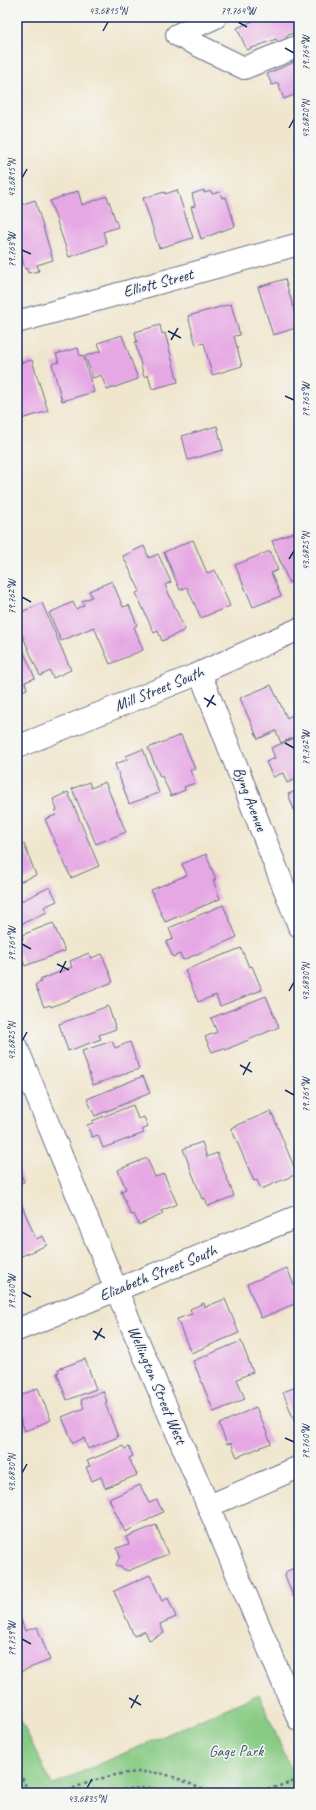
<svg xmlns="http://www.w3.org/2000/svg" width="316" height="1810" font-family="Caveat,sans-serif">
<rect width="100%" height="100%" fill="#f6f6f2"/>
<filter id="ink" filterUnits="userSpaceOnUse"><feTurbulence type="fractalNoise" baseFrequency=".025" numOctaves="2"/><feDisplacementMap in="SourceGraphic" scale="8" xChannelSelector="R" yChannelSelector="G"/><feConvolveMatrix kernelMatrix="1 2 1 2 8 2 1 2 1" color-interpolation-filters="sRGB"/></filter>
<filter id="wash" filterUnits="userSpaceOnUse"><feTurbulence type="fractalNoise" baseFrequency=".012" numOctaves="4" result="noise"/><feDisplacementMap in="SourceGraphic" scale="16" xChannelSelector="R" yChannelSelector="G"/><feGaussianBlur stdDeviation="0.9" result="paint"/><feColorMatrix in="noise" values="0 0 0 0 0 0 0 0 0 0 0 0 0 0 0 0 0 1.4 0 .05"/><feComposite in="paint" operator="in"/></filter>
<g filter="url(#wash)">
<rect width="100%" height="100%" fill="#f0e6ce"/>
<path fill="#87ca83" stroke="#517c70" d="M259 1694 299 1789V1793H17V1713L52 1785Z"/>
<g id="blocks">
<path fill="#e6a8e4" d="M292 17 298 31 286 36 289 43 279 47 276 39 247 50 237 28 253 21 251 18Z
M299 60V93L284 99 278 83 272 85 267 74Z
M177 190 193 238 159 248 143 198 165 192V194Z
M204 190V193L211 191 212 194 220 192 222 198 226 197 235 226 201 239 191 207 195 206 192 194Z
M78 191 82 205 107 196 118 227 103 232 107 244 69 257 50 201Z
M35 200 53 260 37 265 39 271 28 273 27 268 25 269 20 250 17 251V206Z
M285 279 299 327 273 335 258 287Z
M231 304 240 335 234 336 242 366 212 375 204 343 196 345 188 316Z
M160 325 162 334 165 333 178 382 152 389 148 375 144 377 135 342H137L135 332Z
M122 335 138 379 107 390 101 375 93 378 85 356 101 351 98 343Z
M78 348 80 356 83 355 94 392 62 401 52 364 59 362 56 354Z
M32 360 48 411 18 420 17 364Z
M217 426 223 450 188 460 182 436Z
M299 530V579L289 583 272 541Z
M193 540 207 573 215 570 230 606 201 618 187 587 180 590 164 552Z
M144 546 149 558 158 554 171 582 165 585 185 630 162 641 158 631 154 633 136 593 140 591 123 556Z
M270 551 278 570 271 573 281 596 253 607 235 565Z
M112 581 123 607 129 605 137 625 134 627 143 650 110 664 94 627 61 641 49 613 73 602 76 609 84 605 82 601 92 597 89 591Z
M42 603 71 670 53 678 50 671 40 676 17 623V614Z
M17 637 35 678 25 682 27 689 17 693Z
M271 685 287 718 292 715 294 719 299 717V735L281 743 276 731 258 739 240 698Z
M181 735 195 769 190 770 195 783 184 787 185 790 171 796 162 776 160 777 148 748Z
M299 736V778L287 783 283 773 273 777 266 762 275 758 271 748Z
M143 749 159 793 129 804 115 764 127 760 126 756Z
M89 782 91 788 105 782 126 832 96 844 72 789Z
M299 790V823L288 794Z
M68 792 99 866 71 878 45 819 56 815 55 811 57 810 53 799Z
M24 844 36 875 17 883V847Z
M206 854 216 880H213L220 899 165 922 151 890 187 875 182 864Z
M50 887 57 901 44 907 47 912 17 926V903Z
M223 905 237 937 183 960 180 954 173 957 166 942 173 939 169 928Z
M53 923 65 951 25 966 17 947V942L23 939 22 935Z
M241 948 249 967 252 966 262 990 220 1006 216 995 198 1002 185 970Z
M89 953 91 958 102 954 113 982 51 1007 50 1005 44 1007 35 985 41 982 40 980 72 967 70 961Z
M266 996 279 1027 225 1050 224 1048 212 1052 205 1037 217 1032 211 1018Z
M108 1006 116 1029 99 1035 101 1039 68 1051 59 1024Z
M112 1041 115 1048 130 1042 139 1069 93 1085 82 1051Z
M143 1076 150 1093 95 1116 87 1099Z
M133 1105 138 1119 144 1117 148 1127 142 1130 144 1133 103 1148 98 1135 92 1137 87 1125 93 1123 92 1121Z
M271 1111 297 1174 261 1189 257 1180 254 1181 231 1128Z
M202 1142 207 1157 217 1153 234 1196 208 1206 205 1198 202 1199 183 1149Z
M147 1158 155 1177 164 1174 177 1204 161 1211 163 1214 139 1225 134 1214 131 1215 121 1191 126 1189 118 1170Z
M17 1166 24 1182 17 1184Z
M20 1201 36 1239 43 1236 47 1245 17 1258V1202Z
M287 1268 299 1297V1302L261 1318 247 1284Z
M225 1299 239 1333 191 1353 177 1319 192 1314 190 1309 204 1303 205 1307Z
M241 1341 253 1372 237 1379 245 1399 214 1412 193 1361Z
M85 1359 96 1389 67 1400 57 1373 59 1372 58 1369Z
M299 1386V1427L297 1428 283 1392Z
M38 1388 51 1420 25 1431 17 1411V1397Z
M103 1391 107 1402 105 1403 118 1437 88 1449 84 1438 73 1443 62 1417 84 1408 81 1400Z
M256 1407 271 1443 237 1457 231 1443 227 1444 219 1424Z
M123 1446 125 1449 129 1447 133 1456 129 1458 137 1475 105 1488 101 1477 92 1481 86 1467 90 1466 87 1461Z
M140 1485 149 1503 157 1500 163 1512 125 1532 109 1499Z
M156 1525 168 1554 128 1571 116 1565 120 1556 117 1548 129 1544 126 1537Z
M299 1566V1604L295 1595 293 1596 285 1575 287 1571Z
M150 1575 162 1601 168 1598 176 1617 160 1624 164 1633 149 1640 145 1631 134 1636 114 1591Z
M17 1610 25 1631 37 1627 50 1660 17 1673Z"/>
</g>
</g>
<g filter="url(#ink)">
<use href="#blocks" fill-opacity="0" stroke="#666f85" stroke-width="1"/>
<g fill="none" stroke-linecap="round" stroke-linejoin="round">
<defs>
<path id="minor" d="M216 17 177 35 244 68 299 46
M17 322 299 244
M200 673 299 926
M17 747 200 673 299 629
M17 1048 116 1289 299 1720
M17 1330 299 1216
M209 1506 299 1467"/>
</defs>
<use href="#minor" stroke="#666f85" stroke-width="24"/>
<path stroke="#666f85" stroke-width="2.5" stroke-dasharray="3 3" stroke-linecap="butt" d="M17 1767 29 1793
M62 1793C94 1779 133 1766 167 1775 182 1779 196 1787 210 1793
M105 1793C128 1788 153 1785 175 1793
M244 1793 276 1787 298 1780"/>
<use href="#minor" stroke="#fff" stroke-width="22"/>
</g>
</g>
<path fill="none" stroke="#1b2f5e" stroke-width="1.5" d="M238 22 247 27M103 31 108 22M285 48 294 53M289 128 294 119M22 178 27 169M22 250 31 254M168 331 181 338M171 340 178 328M285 396 294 400M289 559 294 551M22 597 31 602M204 698 216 705M207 707 214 695M285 743 294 748M22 944 31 949M57 964 69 970M60 973 66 961M289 991 294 982M22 1041 27 1032M240 1065 252 1072M243 1075 250 1062M285 1090 294 1095M22 1292 31 1297M93 1331 105 1338M95 1340 102 1328M285 1438 294 1442M22 1473 27 1464M22 1639 31 1644M129 1698 141 1705M131 1708 138 1695M87 1788 92 1779"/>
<g text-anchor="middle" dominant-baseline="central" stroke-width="3" stroke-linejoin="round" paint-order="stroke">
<g font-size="16" fill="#1b2f5e" stroke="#f6f6f2">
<text transform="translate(158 283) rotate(-15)">Elliott Street</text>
<text transform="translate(159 689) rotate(-22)">Mill Street South</text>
<text transform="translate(250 799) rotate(69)">Byng Avenue</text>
<text transform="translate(158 1273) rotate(-22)">Elizabeth Street South</text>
<text transform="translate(157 1385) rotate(67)">Wellington Street West</text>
</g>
<g font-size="16" fill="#365667" stroke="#f6f6f2">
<text x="236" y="1751">Gage Park</text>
</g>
</g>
<rect width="316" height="1810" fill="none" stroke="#f6f6f2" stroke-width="44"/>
<rect x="22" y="22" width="272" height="1766" fill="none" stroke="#1b2f5e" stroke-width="1.5"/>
<g font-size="10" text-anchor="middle" fill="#1b2f5e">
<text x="108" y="14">43.6815°N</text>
<text x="238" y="14">79.764°W</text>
<text transform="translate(305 53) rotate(-90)" y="4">79.764°W</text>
<text transform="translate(305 119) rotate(-90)" y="4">43.6820°N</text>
<text transform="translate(11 178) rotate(-90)" y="4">43.6815°N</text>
<text transform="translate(11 250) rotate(-90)" y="4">79.763°W</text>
<text transform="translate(305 400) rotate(-90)" y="4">79.763°W</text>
<text transform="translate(305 551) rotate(-90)" y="4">43.6825°N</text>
<text transform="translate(11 597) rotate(-90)" y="4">79.762°W</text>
<text transform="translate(305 748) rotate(-90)" y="4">79.762°W</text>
<text transform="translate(11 944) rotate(-90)" y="4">79.761°W</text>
<text transform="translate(305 982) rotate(-90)" y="4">43.6830°N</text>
<text transform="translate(11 1041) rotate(-90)" y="4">43.6825°N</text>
<text transform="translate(305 1095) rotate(-90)" y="4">79.761°W</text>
<text transform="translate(11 1292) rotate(-90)" y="4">79.760°W</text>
<text transform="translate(305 1442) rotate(-90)" y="4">79.760°W</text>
<text transform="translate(11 1473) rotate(-90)" y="4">43.6830°N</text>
<text transform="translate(11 1639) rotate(-90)" y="4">79.759°W</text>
<text x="87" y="1802">43.6835°N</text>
</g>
</svg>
